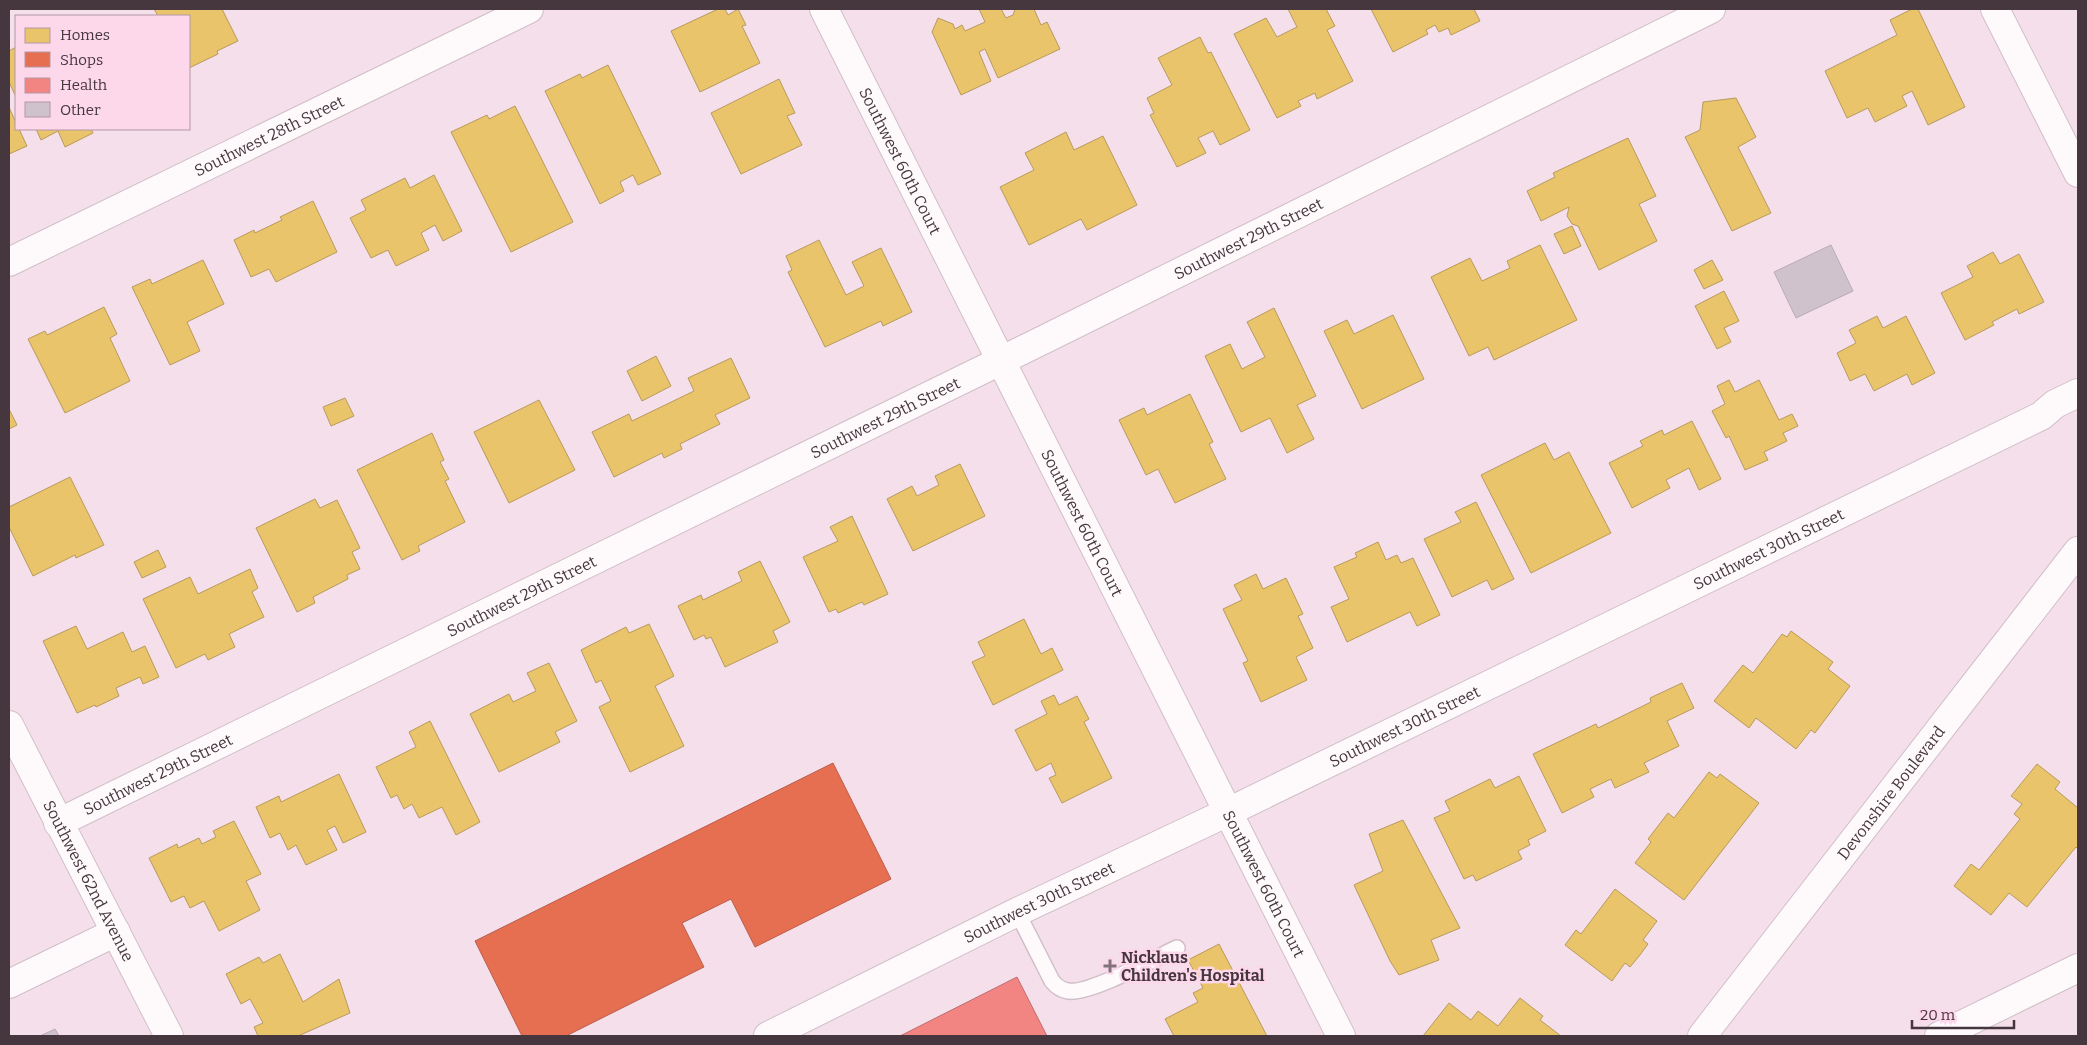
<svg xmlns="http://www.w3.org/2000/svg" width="2087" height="1045" font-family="Bitter,serif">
<rect width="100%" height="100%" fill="#f5dfea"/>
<path fill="#e9c46a" stroke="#b89a5d" d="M154 9H222L238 41 217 51 218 54 189 68V16H158Z
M718 9H725L728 15 738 9 746 25 742 26 760 63 700 92 671 31Z
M979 9H1001L1006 18 1013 15 1015 9H1034L1041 25 1047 22 1060 49 998 78 985 49 979 52 991 81 961 95 932 32 938 18 953 24 955 29 962 25 965 31 985 22Z
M1288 9H1326L1335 26 1327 30 1353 81 1317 99 1315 93 1298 101 1301 106 1277 118 1234 34 1266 18 1277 37 1297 27Z
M1371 9H1474L1480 21 1451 35 1448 28 1439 32 1435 25 1426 30 1428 34 1393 52Z
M1912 9H1918L1965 107 1928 125 1912 91 1902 96 1907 106 1875 122 1868 108 1847 118 1825 71 1897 35 1890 20Z
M1200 37 1208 53 1211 52 1250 130 1220 145 1213 131 1198 138 1206 153 1177 167 1150 115 1154 113 1147 98 1172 85 1158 58Z
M16 47V97L9 82V51Z
M608 65 661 174 638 185 633 175 620 182 624 191 600 204 545 91 580 74 582 78Z
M779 79 795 113 787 116 802 145 741 174 711 113Z
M1736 98 1756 137 1738 147 1771 213 1732 231 1685 137 1700 130 1703 102Z
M515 106 573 222 511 252 451 132 487 115 489 119Z
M9 107 16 123V129H19L27 146 9 154Z
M36 129H91L93 133 65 147 58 131 41 140Z
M1066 132 1074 150 1103 136 1137 205 1087 230 1081 219 1029 245 1000 187 1034 170 1025 153Z
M1628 138 1656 196 1639 204 1657 241 1599 270 1578 226 1572 224 1567 216 1569 207 1541 221 1527 191 1555 177 1553 173Z
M434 175 462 231 443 241 435 225 421 233 429 250 396 266 388 250 371 258 350 218 366 210 361 200 405 178 410 188Z
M313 201 337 252 276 282 269 269 251 277 234 240 254 230 255 233 282 220 280 217Z
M1572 226 1581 246 1564 254 1554 234Z
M819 240 846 295 864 286 852 262 881 248 912 312 883 326 881 321 825 347 788 272 792 270 786 256Z
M1540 245 1577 320 1494 360 1488 347 1469 356 1431 277 1470 258 1482 281 1510 268 1507 261Z
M1993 252 2000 264 2019 254 2044 302 2019 314 2017 309 1992 322 1994 325 1965 340 1941 293 1973 277 1967 266Z
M203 260 224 304 187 322 200 351 170 365 132 287 150 279 152 284Z
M1712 260 1723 280 1704 289 1694 270Z
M1724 291 1739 321 1724 328 1731 342 1717 349 1695 306Z
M104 307 117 334 110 338 130 381 65 413 28 339 45 331 47 335Z
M1274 308 1316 396 1297 405 1314 439 1287 453 1270 418 1241 432 1205 356 1230 344 1242 369 1265 357 1247 322Z
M1393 315 1424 379 1362 409 1324 331 1347 320 1354 334Z
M1877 316 1883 328 1906 316 1935 373 1912 385 1907 374 1874 391 1865 374 1850 381 1837 353 1856 343 1849 330Z
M656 356 671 386 642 401 627 371Z
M731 358 750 398 715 415 720 424 680 444 682 449 664 458 662 453 614 477 592 432 629 414 632 421 694 391 688 378Z
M1729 380 1735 392 1759 380 1779 420 1792 414 1798 426 1783 433 1787 441 1764 452 1768 460 1745 470 1729 436 1726 438 1712 411 1725 404 1717 386Z
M1190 394 1213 442 1209 444 1226 479 1175 503 1158 469 1146 475 1119 420 1144 408 1147 415Z
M345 398 354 416 331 426 323 407Z
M539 400 575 470 509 503 474 432Z
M9 409 17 425 9 429Z
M1692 421 1721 479 1699 490 1689 468 1666 480 1670 488 1632 508 1609 463 1643 446 1640 441 1662 430 1664 435Z
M432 433 444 460 440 462 449 479 445 481 465 522 418 546 420 551 402 560 357 470Z
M1545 443 1554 460 1569 452 1611 533 1531 573 1481 475Z
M960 464 985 516 913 551 887 499 912 486 917 496 939 485 935 476Z
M70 477 104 545 76 558 75 555 33 576 9 527V507Z
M315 499 320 508 337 500 360 548 352 552 360 569 347 575 348 579 313 597 315 603 297 612 256 528Z
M1476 502 1514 579 1492 590 1487 580 1452 597 1424 539 1461 522 1455 512Z
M852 516 888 594 864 605 862 602 838 613 836 609 829 612 803 557 838 541 830 527Z
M1378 542 1386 560 1397 555 1401 563 1413 558 1440 615 1417 626 1410 612 1347 642 1331 607 1349 599 1334 567 1357 557 1355 553Z
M158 550 166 567 142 578 134 562Z
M760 561 790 622 773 631 778 642 725 667 711 637 706 639 704 635 694 640 678 606 701 595 703 600 742 581 738 572Z
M250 569 258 588 252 592 264 617 229 634 235 647 208 660 205 654 176 668 143 599 190 577 198 594Z
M1256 574 1263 589 1286 578 1303 614 1298 616 1313 648 1296 657 1307 680 1261 702 1243 663 1248 661 1223 609 1242 600 1234 585Z
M1024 619 1041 654 1052 648 1063 670 993 705 972 662 985 656 978 642Z
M649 624 674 676 655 686 684 746 630 772 599 707 611 701 601 680 596 683 581 650 626 627 629 633Z
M76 626 87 649 123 632 132 652 145 646 159 677 143 684 140 677 116 688 119 696 96 707 95 705 77 713 43 641Z
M1791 631 1833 662 1828 669 1850 686 1815 733 1811 730 1796 749 1756 718 1749 728 1714 701 1743 665 1753 673 1782 634 1787 637Z
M549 663 577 721 555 732 560 742 499 772 470 714 509 694 513 702 536 691 527 673Z
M1682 683 1694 708 1667 721 1679 746 1644 763 1649 772 1615 788 1611 779 1590 789 1594 797 1562 813 1533 754 1596 724 1598 728 1651 702 1650 698Z
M1054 695 1059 705 1077 696 1089 719 1084 722 1112 778 1062 803 1049 778 1056 775 1051 763 1036 771 1015 730 1047 714 1041 701Z
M430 721 480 822 456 835 442 807 419 818 412 804 404 809 397 795 391 798 376 767 416 747 409 732Z
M2037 764 2060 782 2055 789 2078 808V849L2076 847 2027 907 2009 893 1991 915 1954 886 1971 864 1979 870 2020 819 2014 814 2022 804 2011 796Z
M1709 772 1717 778 1720 774 1759 803 1684 900 1635 863 1651 842 1648 839 1668 813 1674 818Z
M339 774 366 832 343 843 335 826 327 830 337 850 306 865 296 845 288 850 280 833 270 838 256 807 279 796 281 802Z
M1519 776 1546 831 1528 840 1530 845 1518 851 1522 859 1476 881 1473 875 1464 879 1434 818 1450 811 1445 801 1490 779 1495 788Z
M1403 820 1460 928 1431 940 1439 960 1399 975 1390 961 1354 885 1383 871 1369 834Z
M234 821 261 874 246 881 260 910 219 931 204 901 190 908 184 896 171 902 149 858 177 844 178 848 199 838 202 844 216 837 213 831Z
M1615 889 1657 921 1643 940 1648 944 1640 955 1630 967 1625 963 1612 981 1565 945 1576 930 1581 934Z
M1219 944 1267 1036H1174L1165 1019 1198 1002 1193 993 1203 988 1188 960Z
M280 954 303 1002 339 979 350 1013 298 1036H258L254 1027 263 1023 250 999 241 1004 226 974 259 957 263 963Z
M1520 998 1543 1016 1540 1020 1561 1036H1423L1449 1003 1471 1020 1478 1011 1498 1026Z"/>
<path fill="#e76f51" stroke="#b75e4c" d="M833 763 891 879 755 947 731 899 682 923 704 967 566 1036H522L475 941Z"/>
<path fill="#f28482" stroke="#be6d6e" d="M1017 977 1047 1036H900Z"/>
<path fill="#d0c2cd" stroke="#b8abb6" d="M1831 245 1853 291 1796 318 1774 272Z
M55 1029 59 1036H40Z"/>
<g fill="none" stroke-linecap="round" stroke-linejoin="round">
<defs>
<path id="service" d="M1017 912 1052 981C1056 986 1061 990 1068 991 1088 995 1156 958 1177 948"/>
<g id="minor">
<path id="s1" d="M824 9 1228 812 2041 416 2055 404 2078 393"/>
<path d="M1995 9 2078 173"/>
<path id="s2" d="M9 262 529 9"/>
<path id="s3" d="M58 823 1043 340 1711 9"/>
<path d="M9 984 116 932"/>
<path d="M1939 1036 2078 968"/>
</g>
<g id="tertiary">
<path id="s4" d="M9 725 169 1036"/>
<path id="s5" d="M768 1036 1017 912 1228 812 1341 1036"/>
<path id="s6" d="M1702 1036 2078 551"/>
</g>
</defs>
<use href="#service" stroke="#d0bfc7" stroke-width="18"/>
<use href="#minor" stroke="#d0bfc7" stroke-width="30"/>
<use href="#tertiary" stroke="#d0bfc7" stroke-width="30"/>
<use href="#service" stroke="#fefafc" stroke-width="15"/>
<use href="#minor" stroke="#fefafc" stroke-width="28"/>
<use href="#tertiary" stroke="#fefafc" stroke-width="28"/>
</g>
<path fill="#83727b" stroke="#fdd7ea" stroke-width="2" d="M1107.5 958.5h5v5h5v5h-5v5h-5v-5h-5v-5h5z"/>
<g text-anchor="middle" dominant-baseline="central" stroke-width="5" stroke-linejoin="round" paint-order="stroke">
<g font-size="16" fill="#46373f" stroke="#fdd7ea">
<text stroke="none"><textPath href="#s2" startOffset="289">Southwest 28th Street</textPath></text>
<text stroke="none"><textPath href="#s1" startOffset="170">Southwest 60th Court</textPath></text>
<text stroke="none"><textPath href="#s3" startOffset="1326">Southwest 29th Street</textPath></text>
<text stroke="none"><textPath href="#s3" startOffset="921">Southwest 29th Street</textPath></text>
<text stroke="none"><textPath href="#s1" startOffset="575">Southwest 60th Court</textPath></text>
<text stroke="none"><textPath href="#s1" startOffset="1500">Southwest 30th Street</textPath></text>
<text stroke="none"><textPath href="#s3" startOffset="516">Southwest 29th Street</textPath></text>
<text stroke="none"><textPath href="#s1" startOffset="1095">Southwest 30th Street</textPath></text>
<text stroke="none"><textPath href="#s3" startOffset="111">Southwest 29th Street</textPath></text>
<text stroke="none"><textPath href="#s6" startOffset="308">Devonshire Boulevard</textPath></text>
<text stroke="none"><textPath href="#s4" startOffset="175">Southwest 62nd Avenue</textPath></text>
<text stroke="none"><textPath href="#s5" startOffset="592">Southwest 60th Court</textPath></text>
<text stroke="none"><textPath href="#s5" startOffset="302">Southwest 30th Street</textPath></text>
</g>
<g font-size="16" font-weight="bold" fill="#46373f" stroke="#fdd7ea" text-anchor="start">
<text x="1121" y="957">Nicklaus<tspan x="1121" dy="18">Children's Hospital</tspan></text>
</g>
</g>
<rect width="2087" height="1045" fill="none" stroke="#46373f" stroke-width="20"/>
<rect x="15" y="15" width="175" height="115" fill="#fdd7ea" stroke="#b497a6"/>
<rect x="25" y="28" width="25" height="15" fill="#e9c46a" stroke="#b497a6"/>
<text x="60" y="40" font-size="15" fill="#46373f">Homes</text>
<rect x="25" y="52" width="25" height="15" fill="#e76f51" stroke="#b497a6"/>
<text x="60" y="65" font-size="15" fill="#46373f">Shops</text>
<rect x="25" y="78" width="25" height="15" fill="#f28482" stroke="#b497a6"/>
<text x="60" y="90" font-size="15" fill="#46373f">Health</text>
<rect x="25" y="102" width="25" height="15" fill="#d0c2cd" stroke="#b497a6"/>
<text x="60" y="115" font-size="15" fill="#46373f">Other</text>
<path d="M1912 1020v8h102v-8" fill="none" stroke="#46373f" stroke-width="2.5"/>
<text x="1920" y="1020" font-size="15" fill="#46373f" stroke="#fdd7ea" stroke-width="4" paint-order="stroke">20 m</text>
</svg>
